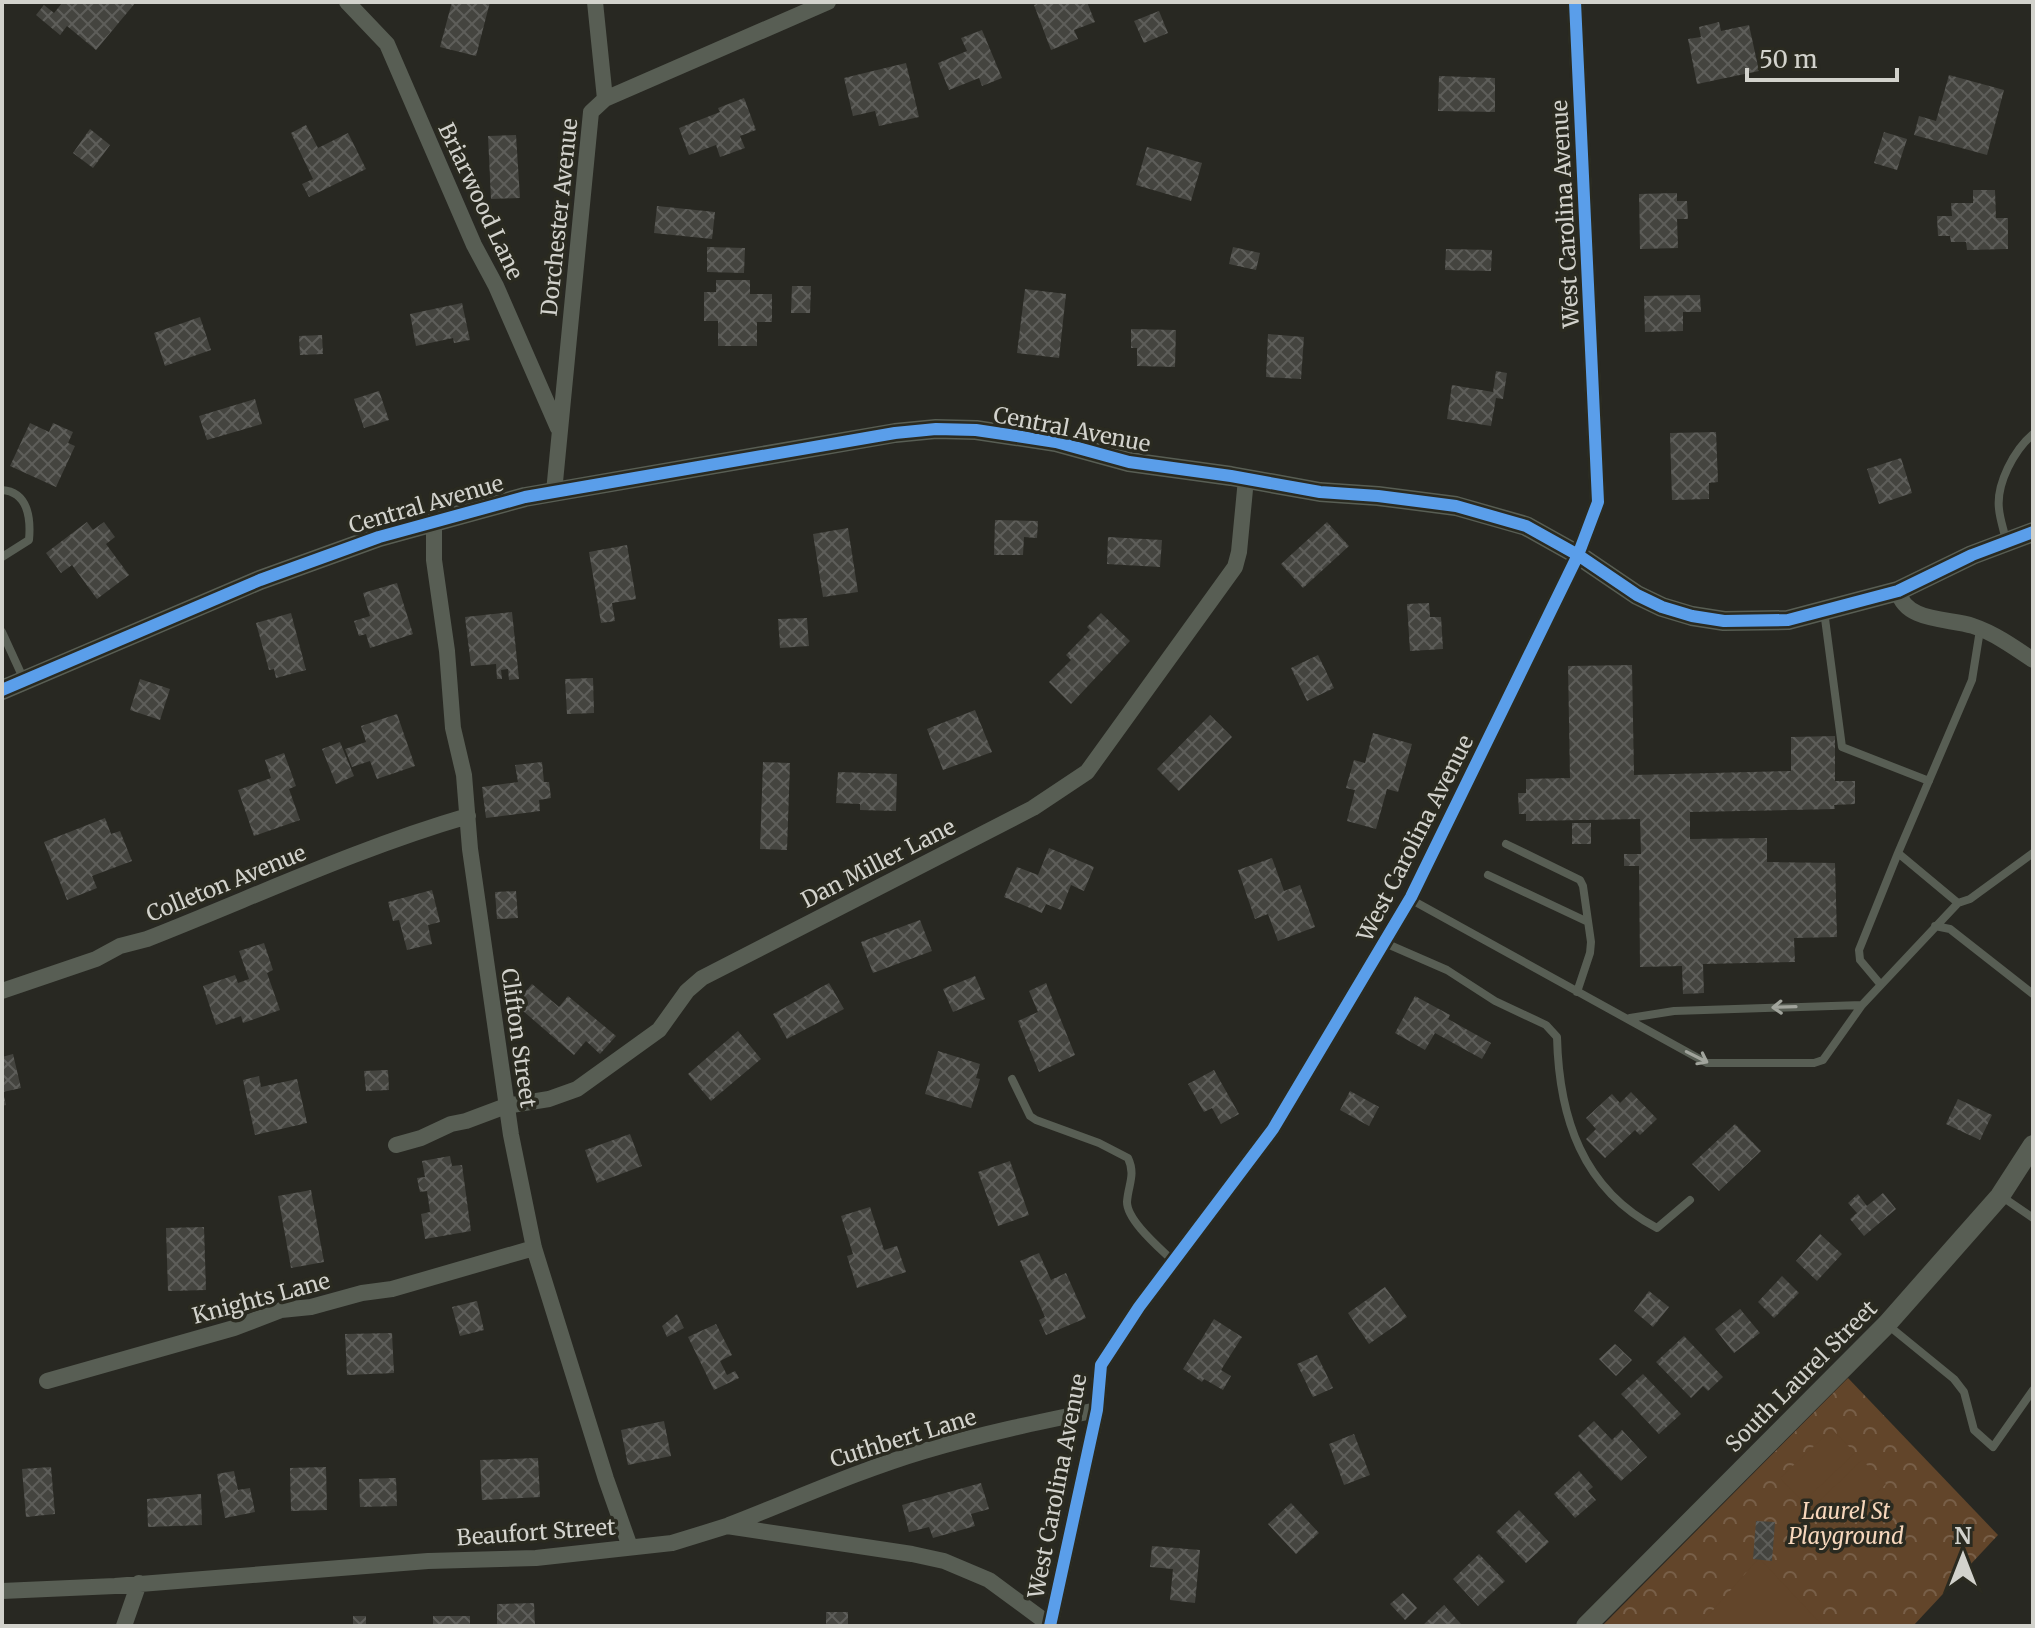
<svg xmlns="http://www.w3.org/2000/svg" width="2035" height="1628" font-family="Merriweather,serif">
<defs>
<pattern id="park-crowns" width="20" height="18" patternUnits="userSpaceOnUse" patternTransform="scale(2)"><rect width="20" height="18" fill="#62452a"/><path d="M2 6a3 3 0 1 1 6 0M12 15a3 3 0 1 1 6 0" fill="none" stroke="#785f48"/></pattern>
<pattern id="building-cross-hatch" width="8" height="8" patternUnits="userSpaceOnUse" patternTransform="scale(2)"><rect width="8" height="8" fill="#44443f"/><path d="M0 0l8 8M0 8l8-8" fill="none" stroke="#5e5e5a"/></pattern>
</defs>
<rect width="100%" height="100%" fill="#282822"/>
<path fill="url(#park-crowns)" d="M1848 1378 1998 1535 1913 1626H1602Z"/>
<path fill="#62452a" d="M1832 1429 1855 1453 1803 1502 1780 1478Z
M1862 1460 1886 1484 1834 1533 1811 1509Z
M1759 1558 1823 1626H1699Z"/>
<path fill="url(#building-cross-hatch)" d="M63 2H136L96 50 67 26 60 35 36 15 44 5 54 13Z
M452 2H490L476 56 440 47Z
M1042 2H1087L1095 22 1074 30 1078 39 1051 50 1034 5Z
M1159 11 1168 33 1144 43 1134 21Z
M1719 22 1721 31 1749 25 1759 71 1697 84 1688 39 1701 37 1699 27Z
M982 30 1002 78 982 86 979 78 949 90 938 63 967 51 961 38Z
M906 63 919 117 879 126 875 111 853 116 844 78Z
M1949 75 2004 90 1987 155 1914 135 1919 116 1936 121Z
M1439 76 1495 78V112L1438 111Z
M744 98 756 130 740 136 745 148 720 157 716 145 689 155 679 128 720 112 718 108Z
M306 125 318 148 348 133 366 169 309 197 302 184 313 179 291 133Z
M90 129 110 145 93 168 73 153Z
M1884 132 1907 139 1897 170 1874 163Z
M516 135 520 198 491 199 488 136Z
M1147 147 1202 163 1191 201 1136 185Z
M1973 190H1995L1996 218H2008V249L1967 250 1966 242H1951L1950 236H1938L1937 216H1952L1951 203H1973Z
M1677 193V201H1687L1688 219H1677L1678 248 1640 249 1639 194Z
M657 206 715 212 712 239 654 233Z
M707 247 745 248 744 273 707 272Z
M1233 247 1260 253 1256 270 1229 264Z
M1446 249 1492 250 1491 271 1445 270Z
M716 280H750V294H772V322H757V346H718V321H704V292H716Z
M792 286H811L810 313H791Z
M1025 289 1066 294 1059 358 1017 353Z
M1700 295 1701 312H1683V331L1645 332 1644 296Z
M462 303 470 340 454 343 453 338 416 346 410 314Z
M200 317 211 350 165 366 154 333Z
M1131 329 1176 330 1175 367 1137 366V348H1131Z
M1268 334 1304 337 1301 379 1266 377Z
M322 335 323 354 300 355 299 336Z
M1496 371 1507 373 1503 399 1496 398 1491 426 1447 419 1452 385 1493 392Z
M379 391 389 420 364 428 354 399Z
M255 399 262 424 207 440 199 416Z
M30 423 49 432 53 423 73 432 68 443 75 446 56 487 10 466Z
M1716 432 1718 482 1709 483V499L1672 500 1670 433Z
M1901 458 1912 493 1879 504 1867 469Z
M995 520 1038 521 1037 538 1024 537 1023 555H994Z
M87 522 93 530 104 522 115 537 106 544 129 575 97 599 72 565 61 573 46 553Z
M1327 522 1349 546 1303 588 1281 564Z
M848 528 858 592 823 597 813 534Z
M1108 537 1162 540 1160 567 1107 564Z
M627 545 636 599 612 603 615 621 601 623 589 552Z
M397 583 413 634 370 648 366 634 359 636 354 621 370 616 363 593Z
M1429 603 1430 617H1441L1443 649 1410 651 1407 604Z
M512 612 519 679 509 680 508 669 501 670 502 679H497L496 664 471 666 465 617Z
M291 613 306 670 276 678 274 669 269 670 256 623Z
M1101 613 1130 641 1071 704 1049 682 1071 660 1066 655 1090 630 1087 627Z
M807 618 809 646 780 648 778 619Z
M1318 655 1334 688 1307 701 1291 668Z
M1632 665 1634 775 1791 771V737L1835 736V781H1855V804L1834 805 1835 809 1690 812V839L1767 838V862L1835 863 1837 937 1794 938 1795 962 1703 964 1704 993 1683 994 1682 966 1640 967 1639 866H1624V854H1641L1640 819 1526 821V814H1519L1518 793H1526V779L1570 778 1568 666Z
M593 678 594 713 567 714 565 679Z
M140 679 170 689 160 720 130 710Z
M975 710 992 752 943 770 927 729Z
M397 714 415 766 377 779 370 761 352 767 345 749 366 742 361 726Z
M1210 715 1232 737 1179 791 1157 769Z
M1373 733 1412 744 1398 792 1387 789 1376 829 1347 821 1355 790 1346 788 1354 760 1365 763Z
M340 742 354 776 336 784 322 749Z
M284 753 296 786 289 789 300 820 254 836 238 790 271 778 265 760Z
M542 762 544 782H549L551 798 539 800 540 811 486 818 482 787 518 782 515 765Z
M763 762 790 763 787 850 760 849Z
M838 772 897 774 896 811 860 810V804L836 803Z
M105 818 111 834 120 831 132 861 92 876 97 888 67 900 44 842Z
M1572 823H1591V844H1572Z
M1049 848 1094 867 1084 891 1071 885 1061 910 1046 904 1042 913 1004 897 1017 867 1038 875Z
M1272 858 1284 891 1300 885 1315 927 1278 941 1268 914 1255 919 1238 870Z
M432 890 440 922 428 925 432 944 407 950 399 920 393 921 388 902Z
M516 891 518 918 497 919 495 892Z
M920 920 932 951 873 973 861 942Z
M264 943 273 970 267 973 280 1010 243 1023 241 1016 216 1025 203 986 235 975 238 983 249 979 239 951Z
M975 976 985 999 953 1012 943 989Z
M829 983 844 1009 787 1039 773 1014Z
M1046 983 1075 1055 1039 1072 1018 1021 1038 1012 1029 991Z
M532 984 559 1007 568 996 616 1036 600 1054 586 1041 574 1055 515 1004Z
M1415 996 1450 1015 1448 1019 1491 1043 1482 1059 1435 1033 1425 1050 1395 1033Z
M738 1031 761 1059 711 1101 688 1074Z
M938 1051 980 1064 976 1078 980 1079 971 1108 925 1094Z
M13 1054 21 1088 3 1092 6 1105 2 1106V1057Z
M388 1070 389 1090 366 1091 364 1071Z
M1214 1070 1239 1114 1221 1124 1212 1108 1204 1112 1188 1084Z
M259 1076 261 1087 297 1079 307 1123 255 1135 243 1080Z
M1350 1091 1379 1107 1369 1126 1340 1110Z
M1631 1092 1657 1119 1640 1135 1635 1130 1605 1158 1586 1139 1596 1129 1586 1118 1612 1094 1620 1103Z
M1958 1099 1992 1115 1980 1140 1946 1124Z
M1735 1124 1761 1151 1719 1191 1692 1164Z
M630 1134 642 1166 597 1183 585 1150Z
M450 1156 452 1166 462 1165 471 1231 425 1239 421 1214 430 1212 427 1191 420 1192 417 1178 425 1177 422 1161Z
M1010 1161 1029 1215 998 1226 978 1172Z
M311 1190 324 1262 291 1268 278 1196Z
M1883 1193 1896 1209 1864 1236 1850 1219 1857 1213 1848 1203 1858 1194 1867 1206Z
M870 1207 884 1250 897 1246 906 1272 857 1288 847 1256 853 1254 841 1216Z
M204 1227 206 1290 168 1291 166 1228Z
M1820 1234 1842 1254 1817 1281 1796 1261Z
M1039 1253 1051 1280 1066 1273 1086 1318 1046 1335 1039 1320 1045 1317 1020 1261Z
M1782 1276 1799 1293 1774 1318 1758 1302Z
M1385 1287 1407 1317 1369 1344 1348 1313Z
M1649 1291 1669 1307 1653 1327 1634 1311Z
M477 1301 484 1330 460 1336 452 1307Z
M1740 1309 1760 1333 1734 1353 1715 1329Z
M677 1314 684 1328 667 1337 662 1326Z
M1214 1319 1242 1337 1221 1370 1231 1376 1223 1390 1204 1379 1202 1382 1183 1369Z
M716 1324 732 1355 720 1361 727 1375 735 1371 739 1378 714 1390 688 1337Z
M392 1333 394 1373 347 1375 345 1334Z
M1684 1336 1723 1377 1708 1391 1703 1386 1691 1398 1656 1362Z
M1615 1344 1632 1360 1616 1376 1599 1359Z
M1317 1355 1333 1388 1313 1397 1297 1364Z
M1643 1374 1681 1414 1659 1434 1621 1394Z
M664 1421 671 1456 628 1465 621 1430Z
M1594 1421 1612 1440 1622 1430 1647 1457 1621 1481 1578 1436Z
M1354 1434 1370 1475 1344 1485 1329 1444Z
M538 1458 540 1497 482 1500 480 1460Z
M51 1467 55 1514 26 1517 22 1469Z
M326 1467 327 1510 291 1511 290 1468Z
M234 1471 238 1490 250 1488 255 1512 225 1518 217 1474Z
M1579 1471 1593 1487 1588 1491 1596 1500 1575 1518 1554 1494Z
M396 1478 397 1506 360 1507 359 1479Z
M981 1483 989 1509 971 1514 975 1526 933 1538 929 1527 909 1532 902 1505Z
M201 1494 202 1525 148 1527 147 1499Z
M1291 1503 1319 1533 1296 1554 1268 1524Z
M1519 1510 1549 1542 1526 1563 1496 1532Z
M1756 1521 1775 1522 1772 1561 1753 1559Z
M1152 1546 1200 1550 1195 1603 1170 1600 1173 1569 1150 1567Z
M1479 1554 1505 1581 1478 1606 1453 1579Z
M1403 1593 1417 1608 1405 1620 1390 1604Z
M534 1603 535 1626H497V1604Z
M1444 1605 1461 1624 1458 1626H1422Z
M826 1612H848V1626H826Z
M353 1616H366V1626H353Z
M433 1616H470V1626H433Z"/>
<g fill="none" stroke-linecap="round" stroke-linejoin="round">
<path stroke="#585e54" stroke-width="8" d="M2 490C28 492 31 518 29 540L2 557
M2006 541C2004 530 2000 520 1999 509 1996 484 2014 450 2033 434
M1824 611 1842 747 1929 781
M2 632 24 680
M1506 844 1580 880 1583 886 1591 942 1590 953 1577 992
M1488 875 1588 922
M1410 899 1707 1063H1814L1823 1060 1862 1005 1958 903 1970 899 2033 853
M1958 903 1898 853 1972 680 1980 630
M1935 926 1950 929 2033 994
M1385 943 1447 970 1495 1001 1546 1025 1557 1037C1559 1117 1582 1189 1657 1228L1690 1200
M1881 985 1860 960 1859 950 1898 853
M1630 1018 1674 1011 1862 1005
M1012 1079 1030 1116 1036 1120 1099 1143 1128 1158C1136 1175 1128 1185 1127 1202 1127 1221 1161 1249 1174 1262
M2001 1196 2033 1218
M1889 1326 1954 1379 1964 1392 1974 1430 1993 1447 2033 1390"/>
<path stroke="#585e54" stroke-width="16" d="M347 2 387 44 474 245 496 286 558 428
M595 2 605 99
M554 492 591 112 605 99 828 2
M434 521V560L447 651 453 728 464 775 470 849 511 1135 534 1248 606 1479 630 1547
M1898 591C1905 622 1948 618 1973 626 1994 633 2014 647 2033 660
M2 991 96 959 120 946 147 939C254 897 358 848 468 816
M396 1145 421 1138 451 1124 466 1121 506 1106 549 1099 577 1089 659 1030 687 991 702 978 1033 808 1087 772 1235 567 1239 552 1246 479
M47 1381 234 1328 281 1310 311 1307 362 1293 392 1289 534 1248
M729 1525C794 1500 857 1471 924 1451 981 1434 1039 1422 1097 1410
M2 1591 115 1586 428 1561 536 1558 672 1543 727 1526 912 1554 944 1561 989 1580 1050 1625
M124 1626 139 1583
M1050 1626 1097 1410 1101 1365 1139 1307 1273 1129 1411 897 1578 555 1598 502 1575 2"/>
<path stroke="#585e54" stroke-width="20" d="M2 690 260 580 379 537 525 497 895 433 936 429 976 430 1056 442 1129 462 1231 476 1320 492 1378 496 1456 506 1526 526 1578 555 1637 595 1662 607 1692 616 1724 621 1788 620 1898 591 1972 555 2033 532
M1586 1626 1887 1324 2000 1196 2033 1145"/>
<defs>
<path id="cycleway" d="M2 690 260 580 379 537 525 497 895 433 936 429 976 430 1056 442 1129 462 1231 476 1320 492 1378 496 1456 506 1526 526 1578 555 1637 595 1662 607 1692 616 1724 621 1788 620 1898 591 1972 555 2033 532
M1050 1626 1097 1410 1101 1365 1139 1307 1273 1129 1411 897 1578 555 1598 502 1575 2"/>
</defs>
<use href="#cycleway" stroke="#2a2a20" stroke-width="17"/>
<use href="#cycleway" stroke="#5a9eea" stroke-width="12"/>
</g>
<defs><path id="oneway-shaft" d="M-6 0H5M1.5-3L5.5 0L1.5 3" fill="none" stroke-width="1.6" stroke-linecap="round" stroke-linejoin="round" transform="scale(2)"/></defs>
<g stroke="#a1a49c">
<use href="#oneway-shaft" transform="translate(1784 1007) rotate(178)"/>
<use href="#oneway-shaft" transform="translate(1697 1057) rotate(27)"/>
</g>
<g text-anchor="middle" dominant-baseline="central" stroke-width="7" stroke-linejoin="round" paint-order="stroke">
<g font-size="22" fill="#d2d2cc" stroke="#2a2a20">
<text transform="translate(481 201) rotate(65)">Briarwood Lane</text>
<text transform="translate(1565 214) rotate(-93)">West Carolina Avenue</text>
<text transform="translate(559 217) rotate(-84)">Dorchester Avenue</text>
<text transform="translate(1072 429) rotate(11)">Central Avenue</text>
<text transform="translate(426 504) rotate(-16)">Central Avenue</text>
<text transform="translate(1415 838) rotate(-63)">West Carolina Avenue</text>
<text transform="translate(878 863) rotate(-27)">Dan Miller Lane</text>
<text transform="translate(226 883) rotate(-22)">Colleton Avenue</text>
<text transform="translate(519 1038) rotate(82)">Clifton Street</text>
<text transform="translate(261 1298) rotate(-15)">Knights Lane</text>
<text transform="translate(1801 1376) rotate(-45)">South Laurel Street</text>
<text transform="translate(903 1438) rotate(-17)">Cuthbert Lane</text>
<text transform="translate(1057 1486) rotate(-79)">West Carolina Avenue</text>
<text transform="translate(536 1532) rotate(-4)">Beaufort Street</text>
</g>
<g font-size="22" font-style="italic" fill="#f7d7bc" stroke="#2a2a20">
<text x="1846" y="1511">Laurel St<tspan x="1846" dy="25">Playground</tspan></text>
</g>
</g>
<rect width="2035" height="1628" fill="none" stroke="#d2d2cc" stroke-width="8"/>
<g transform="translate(1963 1556)" stroke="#2a2a20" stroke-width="6" paint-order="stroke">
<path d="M0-6L14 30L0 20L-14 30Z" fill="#d2d2cc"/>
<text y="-12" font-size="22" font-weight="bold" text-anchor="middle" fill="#d2d2cc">N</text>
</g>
<path d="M1747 68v12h150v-12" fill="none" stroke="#d2d2cc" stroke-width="4"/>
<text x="1759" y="68" font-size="24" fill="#d2d2cc" stroke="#2a2a20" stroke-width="6" paint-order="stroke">50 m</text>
</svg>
